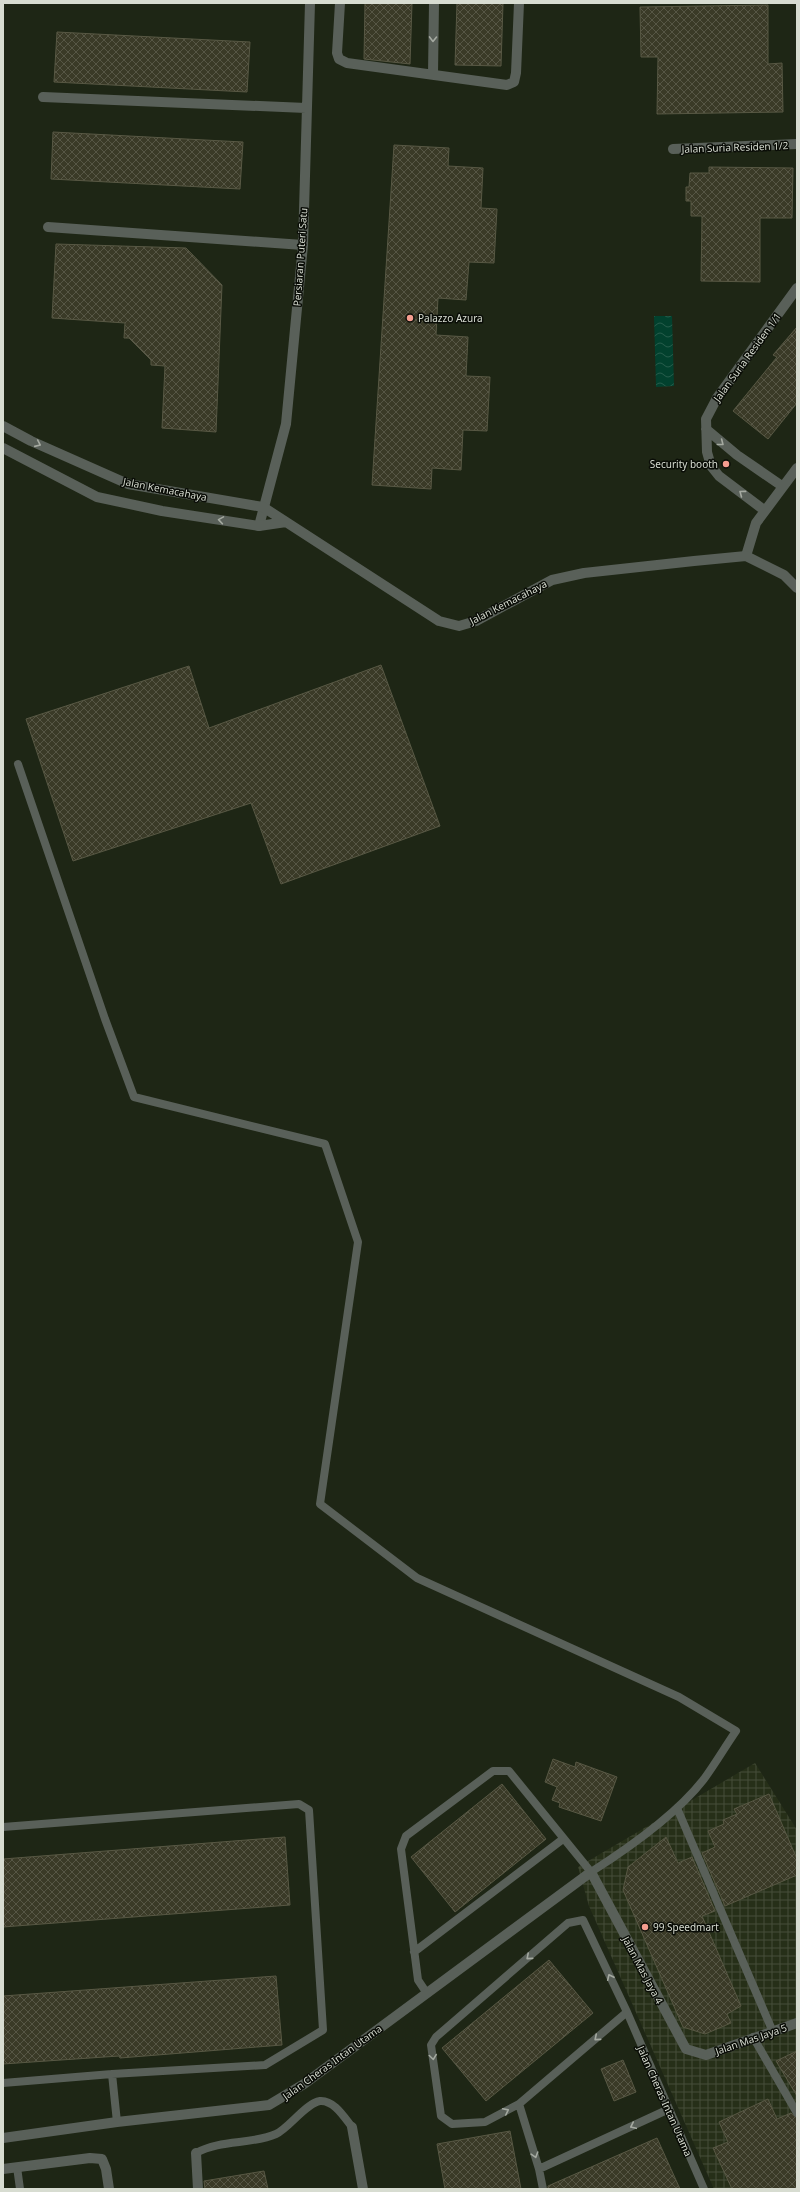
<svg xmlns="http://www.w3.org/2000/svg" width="800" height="2192" font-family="'Noto Sans',sans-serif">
<defs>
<pattern id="industrial-grid" width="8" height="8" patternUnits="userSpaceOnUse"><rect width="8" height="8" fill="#262f18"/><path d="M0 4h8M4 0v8" fill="none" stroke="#454d39"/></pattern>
<pattern id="water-waves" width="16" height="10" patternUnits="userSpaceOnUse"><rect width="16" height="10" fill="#02412e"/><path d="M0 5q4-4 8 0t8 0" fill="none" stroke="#265c4b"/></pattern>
<pattern id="building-cross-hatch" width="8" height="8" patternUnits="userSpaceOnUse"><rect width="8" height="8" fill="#3a3a27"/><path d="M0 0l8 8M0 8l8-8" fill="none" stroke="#565645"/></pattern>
</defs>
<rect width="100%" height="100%" fill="#1e2615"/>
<path fill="url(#industrial-grid)" d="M755 1763 797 1830V2189H714L589 1906 578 1867Z"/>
<path fill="url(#water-waves)" d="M654 316H672L674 386 656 387Z"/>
<path fill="url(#building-cross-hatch)" stroke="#585844" d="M365 3H412L410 64 364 59Z
M457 3H503L501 66 455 65Z
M768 5V64L782 63 783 112 657 114 658 57H641L640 7Z
M57 32 250 42 247 92 54 82Z
M53 132 243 142 240 189 51 179Z
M394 145 449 148 448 166 483 168 481 208 497 209 494 263 469 262 466 300 438 298 436 335 468 337 466 376 490 377 487 431 463 430 461 470 432 468 431 489 372 485Z
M709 167 793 168 792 218H760V282L701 281 702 216H691V201H686V187H689L690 173H709Z
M56 244 186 248 222 285 216 432 162 428 165 366 151 365V360L129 338H124L125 323 52 318Z
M797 327V403L768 439 733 411 777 357 773 355Z
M381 665 440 826 281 884 251 803 73 861 26 719 189 666 209 728Z
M553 1759 575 1767 576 1762 617 1777 601 1821 559 1807 560 1803 552 1800 557 1787 545 1782Z
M502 1784 546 1839 455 1912 411 1857Z
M769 1794 797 1859V1875L725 1906 702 1853 715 1847 708 1831 724 1824 723 1820 737 1814 734 1809Z
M285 1837 290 1905 3 1927V1859Z
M666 1837 678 1863 692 1857 715 1911 702 1916 741 2006 727 2014 731 2023 705 2034 683 2027 623 1890 628 1867Z
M549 1960 593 2013 486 2101 442 2048Z
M276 1976 282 2045 120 2058 119 2056 3 2064V1996Z
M797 2051V2096L776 2061Z
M623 2060 636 2092 614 2101 601 2069Z
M768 2099 777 2119 791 2113 797 2118V2189H732L713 2148 728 2142 719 2122Z
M510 2131 521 2189H445L437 2144Z
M657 2138 680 2189H548V2186Z
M264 2171 268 2189H205L204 2181Z"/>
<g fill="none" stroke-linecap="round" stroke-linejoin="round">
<path stroke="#596059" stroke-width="8" d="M18 764 105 1019 134 1097 325 1144 358 1242 320 1504 417 1578 679 1697 736 1731C725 1747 715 1764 704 1779 677 1814 627 1849 591 1872L509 1771H493L406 1836 401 1849 418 1980 426 1992
M677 1808 773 2032
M3 1827 299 1804 309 1810 323 2030 265 2065 112 2074 3 2083
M414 1952 563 1839
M627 2012 519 2104 485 2122 452 2124 441 2116 431 2045 436 2037 568 1923 583 1920 627 2012 704 2189
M753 2037 797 2113
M112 2074 117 2122
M519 2104 539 2169 543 2189
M196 2153C221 2139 251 2145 276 2134 289 2128 306 2103 320 2101 334 2100 344 2117 352 2127
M17 2167 20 2189
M539 2169 669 2109"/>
<path stroke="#596059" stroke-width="10" d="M340 3 337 53 339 59 347 63 507 85 514 82 516 73 519 3
M433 74 434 3
M43 97 306 108
M673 149 797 144
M48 227 303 245
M706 429 737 455 782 486
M764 510 719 476 711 466 707 452 706 419 717 398 797 288
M259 526 286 424 303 245 310 3
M746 556 756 523 797 468
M352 2127 363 2189
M3 2138 117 2122 269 2105 304 2084 591 1872 686 2049 706 2055 797 2023
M196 2153 198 2189
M3 2169 90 2158 102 2159 106 2169 109 2189"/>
<path stroke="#596059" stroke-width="10" d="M3 426 31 441 128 484 263 507 439 621 459 626 476 621 552 580 584 573 694 561 746 556 784 575 797 588
M3 448 97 497 162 511 259 526 286 522"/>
</g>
<defs><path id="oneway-chevron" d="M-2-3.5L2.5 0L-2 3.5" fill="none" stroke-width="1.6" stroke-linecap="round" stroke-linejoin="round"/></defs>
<g stroke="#a5aaa1">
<use href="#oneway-chevron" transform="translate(433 39) rotate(91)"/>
<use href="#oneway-chevron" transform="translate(721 443) rotate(38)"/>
<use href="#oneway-chevron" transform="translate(38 444) rotate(24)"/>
<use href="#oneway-chevron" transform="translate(742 493) rotate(-143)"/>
<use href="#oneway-chevron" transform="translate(221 520) rotate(-171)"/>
<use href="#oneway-chevron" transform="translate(529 1957) rotate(139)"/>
<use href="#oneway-chevron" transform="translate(610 1977) rotate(-115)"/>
<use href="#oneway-chevron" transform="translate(597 2038) rotate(140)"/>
<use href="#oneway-chevron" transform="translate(433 2057) rotate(82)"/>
<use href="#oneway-chevron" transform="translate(506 2111) rotate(-27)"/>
<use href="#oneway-chevron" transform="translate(633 2126) rotate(155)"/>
<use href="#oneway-chevron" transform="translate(535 2155) rotate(73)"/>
</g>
<g fill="#f59d8f" stroke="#0a0d07" stroke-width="1.5">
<circle cx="410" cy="318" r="4"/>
<circle cx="726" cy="464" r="4"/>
<circle cx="645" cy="1927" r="4"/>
</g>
<g text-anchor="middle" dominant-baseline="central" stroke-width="3" stroke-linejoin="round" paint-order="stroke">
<g font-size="10" fill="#d7dcd1" stroke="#0a0d07">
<text transform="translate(735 147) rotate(-2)">Jalan Suria Residen 1/2</text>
<text transform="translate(300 257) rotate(-86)">Persiaran Puteri Satu</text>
<text transform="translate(747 357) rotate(-54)">Jalan Suria Residen 1/1</text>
<text transform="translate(165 489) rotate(11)">Jalan Kemacahaya</text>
<text transform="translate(508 602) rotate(-27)">Jalan Kemacahaya</text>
<text transform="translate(643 1970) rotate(62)">Jalan Mas Jaya 4</text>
<text transform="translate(751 2039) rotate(-19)">Jalan Mas Jaya 5</text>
<text transform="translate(332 2062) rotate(-36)">Jalan Cheras Intan Utama</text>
<text transform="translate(665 2101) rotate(66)">Jalan Cheras Intan Utama</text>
</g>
<g font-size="10" fill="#d7dcd1" stroke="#0a0d07" text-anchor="start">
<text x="418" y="318">Palazzo Azura</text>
<text x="718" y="464" text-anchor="end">Security booth</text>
<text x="653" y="1927">99 Speedmart</text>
</g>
</g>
<rect width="800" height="2192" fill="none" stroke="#d7dcd1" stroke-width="8"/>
</svg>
